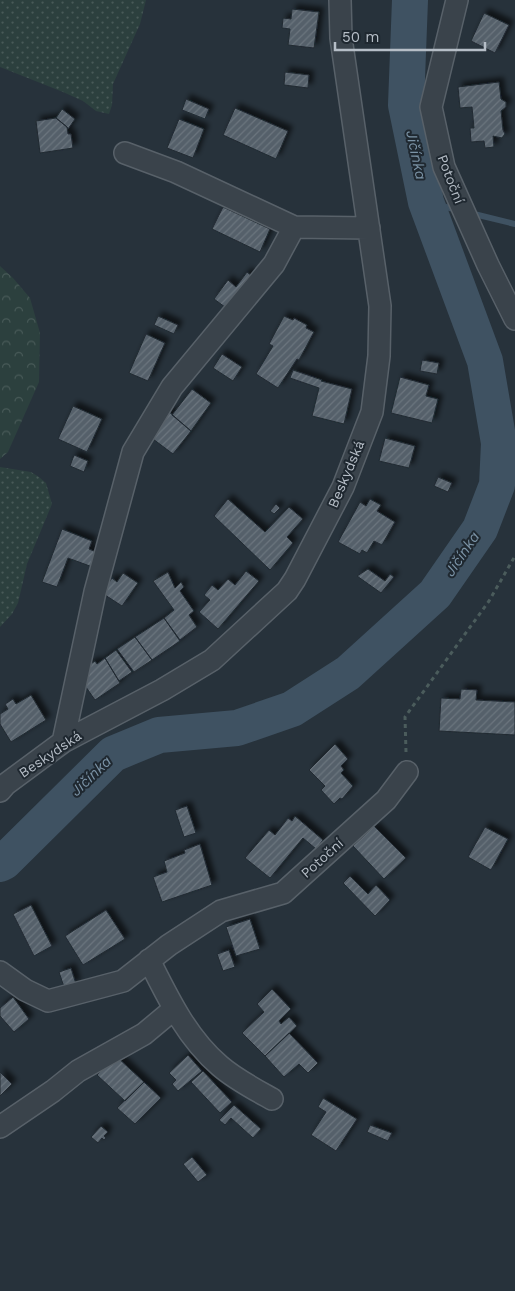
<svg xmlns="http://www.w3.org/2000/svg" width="515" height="1291" font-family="'Work Sans',sans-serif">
<defs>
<pattern id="grass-dots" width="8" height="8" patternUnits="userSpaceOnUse" patternTransform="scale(1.25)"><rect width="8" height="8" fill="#2c403e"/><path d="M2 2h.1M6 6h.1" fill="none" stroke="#485a58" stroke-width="1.8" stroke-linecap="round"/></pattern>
<pattern id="forest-crowns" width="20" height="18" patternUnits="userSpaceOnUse" patternTransform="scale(1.25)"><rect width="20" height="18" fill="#2c403e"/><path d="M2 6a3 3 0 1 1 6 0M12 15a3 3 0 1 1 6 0" fill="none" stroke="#485a58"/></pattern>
<pattern id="building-hatch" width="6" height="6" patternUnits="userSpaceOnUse" patternTransform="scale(1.25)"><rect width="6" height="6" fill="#55606a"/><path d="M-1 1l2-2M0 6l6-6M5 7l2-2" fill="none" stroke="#6b757e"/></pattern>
<filter id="shadow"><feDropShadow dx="4.5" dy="-4.5" stdDeviation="2.5" flood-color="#0009"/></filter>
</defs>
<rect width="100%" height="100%" fill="#27323b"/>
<path fill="url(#grass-dots)" d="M0 0H146L140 24 113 84 112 105 109 114 96 111 83 101 63 92 0 67Z
M0 467 31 472 39 477 46 483 52 504 27 564 18 603 12 614 0 627Z"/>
<path fill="url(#forest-crowns)" d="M0 266 13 278 30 298 40 333 39 382 8 452 0 459Z"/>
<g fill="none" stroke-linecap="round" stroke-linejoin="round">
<path stroke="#3f5262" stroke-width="6" d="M426 202 458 210
M470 213 515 224"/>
<path stroke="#3f5262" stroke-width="36" d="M0 864 4 862 113 754 159 735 237 728 292 709 348 673 435 594 480 529 497 485 499 443 485 361 426 202 406 105 410 0"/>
</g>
<path fill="url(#building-hatch)" stroke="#212a32" filter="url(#shadow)" d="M292 9 319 12 314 48 288 45 290 29 282 28 283 18 291 19Z
M484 13 509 25 495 53 471 41Z
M285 72 309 75 308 88 284 85Z
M499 82 501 99 506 102V107L501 111 503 130 505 134 502 138 493 136 494 147 485 148 484 141 471 142 470 128H474L472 107 460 108 458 87Z
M186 99 209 109 205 119 182 110Z
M235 108 288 131 276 159 223 135Z
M62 109 75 119 68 129 67 127 56 118Z
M56 118 67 127 68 134H71L73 148 40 153 36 121Z
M179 119 204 129 193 158 167 148Z
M223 207 270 229 260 252 212 229Z
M247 272 253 277 229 310 214 299 228 280 236 287Z
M158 316 178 325 174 334 154 325Z
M284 316 293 320 294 318 307 325 306 328 314 332 299 360 297 359 278 388 256 374 273 346 269 344Z
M146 334 165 343 148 381 129 373Z
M222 354 242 367 233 381 213 368Z
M422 360 439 363 437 374 420 371Z
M293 370 322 380 321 381 352 389 344 424 312 416 319 388 290 378Z
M400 377 429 385 426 396 438 399 432 423 391 413Z
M192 389 211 403 191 431 172 415Z
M73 406 102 419 87 452 58 439Z
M168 411 191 431 173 454 149 436Z
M385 438 415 446 409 468 379 461Z
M74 455 88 461 84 472 70 466Z
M438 477 452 483 448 492 434 486Z
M228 499 265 532 289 507 303 519 287 537 293 543 270 570 214 516Z
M370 499 381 505 377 511 395 522 382 545 374 541 367 553 362 550 360 554 338 542 360 502 366 506Z
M276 504 280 508 274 514 270 511Z
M62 529 92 541 89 549 103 555 98 569 68 558 57 587 42 582Z
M368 569 385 581 390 574 394 577 381 593 357 576Z
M246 571 259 581 218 629 199 612 210 600 204 595 212 585 218 590 228 579 235 585Z
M168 572 175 588 181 582 184 587 180 591 194 611 189 615 197 627 180 640 164 618 174 610 153 581Z
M123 573 138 583 122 606 102 593 112 578 117 582Z
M164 618 180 641 152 660 135 637Z
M135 637 152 660 134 672 117 649Z
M116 650 132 672 119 681 105 658Z
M105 658 120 683 95 700 81 680 82 670 95 661 97 664Z
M461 689 477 690 476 700 515 702V735L439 731 441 698 460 699Z
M31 695 46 720 11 742 0 724V714L8 709 5 704 13 699 16 704Z
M335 744 348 759 341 766 344 770 341 773 353 786 342 799 340 798 334 804 321 790 325 786 309 770Z
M187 806 196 833 184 837 175 810Z
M295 816 323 840 316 849 303 838 270 878 245 858 269 830 275 835 288 818 292 821Z
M374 826 406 858 384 879 353 846Z
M485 827 508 839 491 870 468 857Z
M200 844 212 885 162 902 153 877 167 872 164 861 185 853 184 850Z
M350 876 368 894 376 885 390 900 375 916 343 883Z
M31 905 52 946 34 956 13 914Z
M106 910 125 939 83 965 65 936Z
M250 919 260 949 236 956 226 927Z
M229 950 235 967 223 971 217 954Z
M71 968 76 984 64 987 59 972Z
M272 989 291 1009 279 1021 281 1024 289 1017 297 1026 265 1056 242 1033 264 1012 257 1004Z
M13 997 29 1019 14 1032 0 1016V1008Z
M289 1033 318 1063 308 1073 299 1064 284 1077 265 1056Z
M188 1055 202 1071 178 1091 172 1084 176 1080 169 1073Z
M116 1056 144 1082 125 1101 97 1075Z
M203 1071 232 1102 220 1113 191 1082Z
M0 1072 12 1084 0 1096Z
M144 1082 161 1098 135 1124 117 1108Z
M323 1098 357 1119 336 1151 311 1135 326 1112 318 1107Z
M234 1105 261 1129 253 1138 231 1118 225 1125 219 1120Z
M370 1125 392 1133 388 1141 367 1132Z
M101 1126 108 1132 104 1136 106 1138 104 1140 102 1138 98 1143 91 1137Z
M192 1157 207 1175 198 1182 183 1164Z"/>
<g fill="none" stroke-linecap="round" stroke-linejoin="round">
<defs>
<path id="minor" d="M457 0 431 107 444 167 488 265 515 319
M125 153 176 172 294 227 369 228
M63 742 95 592 133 452 172 387 274 264 294 227
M0 791 6 784 63 742 162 690 212 660 287 591 295 579 343 487 372 412 379 356 380 306 341 38 340 0
M149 960C168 998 187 1038 220 1066 235 1079 254 1089 272 1099
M0 972 25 990 48 1001 123 981 169 945 221 911 283 893 386 800 407 772
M0 1127 53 1091 78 1071 144 1034 174 1009"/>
</defs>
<use href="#minor" stroke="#586169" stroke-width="24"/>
<path stroke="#4b5c5c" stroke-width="3" stroke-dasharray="4 4" stroke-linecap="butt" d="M406 752 405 717 489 601 515 556"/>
<use href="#minor" stroke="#3a434b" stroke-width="21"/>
</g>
<g text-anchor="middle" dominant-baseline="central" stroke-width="4" stroke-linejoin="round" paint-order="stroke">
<g font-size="14" fill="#b6bec7" stroke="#1f2830">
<text transform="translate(451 179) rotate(69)">Potoční</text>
<text transform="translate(346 474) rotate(-67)">Beskydská</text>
<text transform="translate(50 754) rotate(-34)">Beskydská</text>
<text transform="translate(322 858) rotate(-42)">Potoční</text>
</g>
<g font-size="15" font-style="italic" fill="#7b93a6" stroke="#1f2830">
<text transform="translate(416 155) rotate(78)">Jičínka</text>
<text transform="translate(462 554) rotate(-56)">Jičínka</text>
<text transform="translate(91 776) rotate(-44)">Jičínka</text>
</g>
</g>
<path d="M335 42v8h150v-8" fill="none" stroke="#b6bec7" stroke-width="2.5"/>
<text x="342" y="42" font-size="15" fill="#b6bec7" stroke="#1f2830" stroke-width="4" paint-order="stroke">50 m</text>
</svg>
